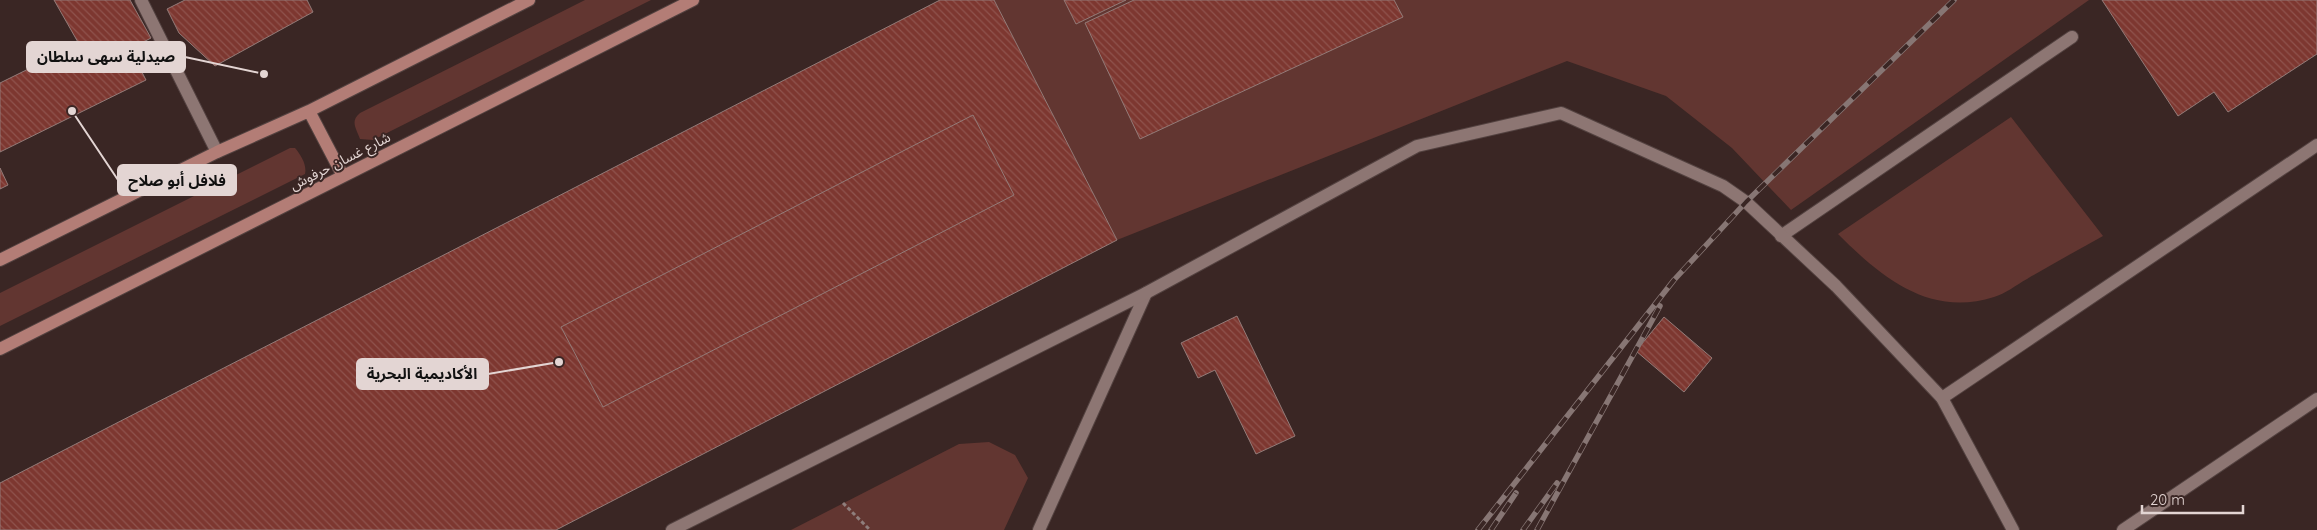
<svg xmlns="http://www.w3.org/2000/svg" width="2317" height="530" font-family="Quicksand,'Noto Sans Arabic',sans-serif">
<defs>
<pattern id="building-back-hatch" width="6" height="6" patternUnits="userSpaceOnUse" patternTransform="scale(1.25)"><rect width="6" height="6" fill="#7d3730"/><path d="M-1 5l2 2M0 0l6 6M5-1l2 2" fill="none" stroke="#8f534d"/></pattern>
</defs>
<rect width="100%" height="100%" fill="#3a2624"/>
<path fill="#623631" d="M585 0H651L373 140 360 139C356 128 350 121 360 113Z
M994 0H2089L1791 210 1732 148 1666 96 1567 61 1117 240Z
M2011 117 2103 236C2078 250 2052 264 2027 279 2016 285 2005 294 1994 297 1929 318 1880 276 1838 234Z
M290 148H295C301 155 307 165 305 174L0 326V293Z
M989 442 1015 455 1028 478 1004 530H791L959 444Z"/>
<path fill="url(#building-back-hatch)" stroke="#937b78" d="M54 0H130L151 38 130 49 146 80 0 152V83L79 44Z
M185 0H307L313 12 215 66 179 33 167 9Z
M940 0H994L1117 240 556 530H0V483Z
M1064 0H1126L1076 24Z
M1134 0H1394L1403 17 1140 139 1085 23Z
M2102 0H2317V54L2228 112 2214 92 2178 116Z
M973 115 1014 195 603 407 561 327Z
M0 168 8 185 0 189Z
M1237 316 1295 436 1256 454 1215 370 1198 378 1181 343Z
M1664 317 1712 358 1684 392 1636 351Z"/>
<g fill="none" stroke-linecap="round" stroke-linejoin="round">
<defs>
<path id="service" d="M1781 236 2072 37
M1942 398 2013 530
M1039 530 1146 293
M2123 530 2317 399"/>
<path id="minor" d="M141 0 217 152
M672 530 1146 293 1417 146 1561 113 1723 186 1746 202 1836 286 1942 398 2317 145"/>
<path id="primary" d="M309 111 343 176
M0 260 217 152 309 111 529 0
M0 349 693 0"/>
</defs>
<use href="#service" stroke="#534240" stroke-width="14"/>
<use href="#minor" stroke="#534240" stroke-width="14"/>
<use href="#primary" stroke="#534240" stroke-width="14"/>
<path stroke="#8f7e7c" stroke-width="3" stroke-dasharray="4 2.5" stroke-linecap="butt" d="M843 503 870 530"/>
<use href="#service" stroke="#8d7673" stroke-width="12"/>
<use href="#minor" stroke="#8d7673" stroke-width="12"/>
<use href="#primary" stroke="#b37d76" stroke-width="12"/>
<defs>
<path id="rail" d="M1478 530 1674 280 1746 202 1954 0
M1491 530 1516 493
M1523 530 1557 483
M1537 530 1660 306"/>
</defs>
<use href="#rail" stroke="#877674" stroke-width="5.5"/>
<use href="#rail" stroke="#3a2624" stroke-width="4" stroke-dasharray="11" stroke-linecap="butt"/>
</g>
<g text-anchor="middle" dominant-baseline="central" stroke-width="4" stroke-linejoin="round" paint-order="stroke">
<g font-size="14" fill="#e3d5d3" stroke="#3a2624">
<text transform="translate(340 161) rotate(-27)">شارع غسان حرفوش</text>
</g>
</g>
<path fill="none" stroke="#e3d5d3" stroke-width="2" d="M264 74L185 57M72 111L118 180M559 362L488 374"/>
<g fill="#e3d5d3" stroke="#3a2624" stroke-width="2">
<circle cx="264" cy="74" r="5"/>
<circle cx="72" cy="111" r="5"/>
<circle cx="559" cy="362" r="5"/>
</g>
<g fill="#e3d5d3" stroke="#e3d5d3" stroke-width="2">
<rect x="27" y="42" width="158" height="30" rx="5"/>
<rect x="118" y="165" width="118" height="30" rx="5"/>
<rect x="357" y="359" width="131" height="30" rx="5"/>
</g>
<g font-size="15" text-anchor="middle" font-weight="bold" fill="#111">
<text x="106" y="62">صيدلية سهى سلطان</text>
<text x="177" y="186">فلافل أبو صلاح</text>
<text x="422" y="379">الأكاديمية البحرية</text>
</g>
<path d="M2142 505v8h101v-8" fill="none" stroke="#e3d5d3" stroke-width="2.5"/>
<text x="2150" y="505" font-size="15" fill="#e3d5d3" stroke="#3a2624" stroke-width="4" paint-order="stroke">20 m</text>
</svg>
